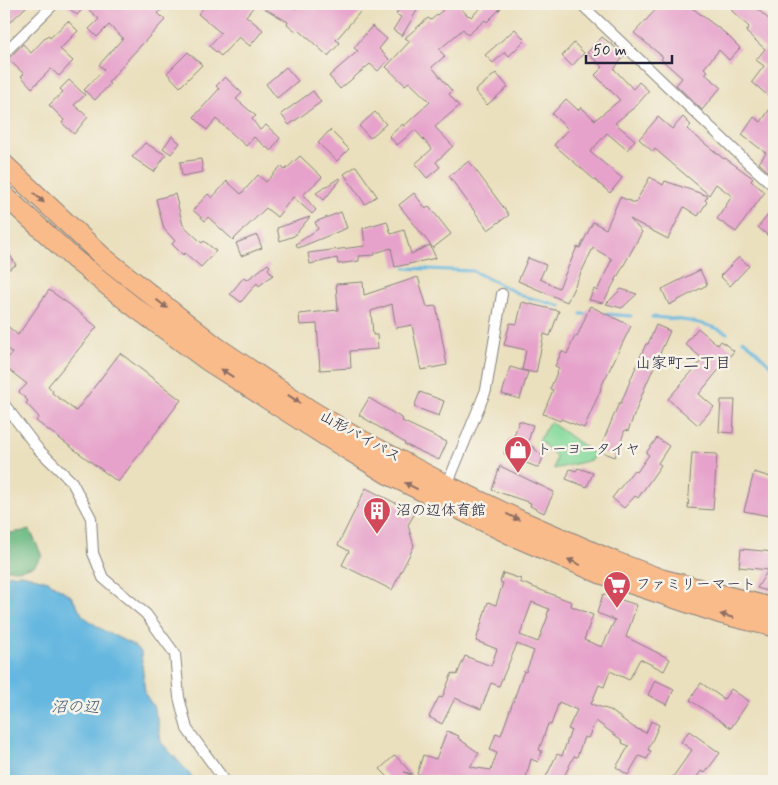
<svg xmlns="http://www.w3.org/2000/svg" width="778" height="785" font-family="Mynerve,'Klee One',sans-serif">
<rect width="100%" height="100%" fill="#f7f3e8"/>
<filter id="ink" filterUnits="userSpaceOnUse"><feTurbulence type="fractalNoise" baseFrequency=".02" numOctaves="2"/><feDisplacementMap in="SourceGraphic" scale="10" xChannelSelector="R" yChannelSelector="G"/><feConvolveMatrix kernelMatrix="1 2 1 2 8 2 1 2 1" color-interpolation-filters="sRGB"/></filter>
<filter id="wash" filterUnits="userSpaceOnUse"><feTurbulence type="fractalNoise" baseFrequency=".0096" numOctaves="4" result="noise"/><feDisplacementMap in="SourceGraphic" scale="20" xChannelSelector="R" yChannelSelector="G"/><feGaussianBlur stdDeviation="1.12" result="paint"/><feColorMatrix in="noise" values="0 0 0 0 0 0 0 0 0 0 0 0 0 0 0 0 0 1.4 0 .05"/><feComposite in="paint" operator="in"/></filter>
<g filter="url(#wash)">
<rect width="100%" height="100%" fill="#eae0be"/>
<path fill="#86da9d" stroke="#547e6c" d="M550 422 595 454 591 460 554 469 556 456 539 440Z"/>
<path fill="#6cba84" stroke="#476e60" d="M30 530 42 556 34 566 18 570 4 569V534Z"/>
<path fill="#65b7e0" stroke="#446c8e" d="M22 574 48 581 71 596 83 616 101 629 133 645 141 652 145 694 153 706 158 722 161 742 179 762 191 776 192 781H4V575Z"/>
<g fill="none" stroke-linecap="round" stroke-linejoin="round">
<path stroke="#65b7e0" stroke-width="3" d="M405 268 473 271 523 296 561 306
M581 314H590
M604 314 631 316
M652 317C677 319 704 321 727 333
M743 340 753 348 774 369"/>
</g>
<g id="blocks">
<path fill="#e6a2cb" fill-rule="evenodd" d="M4 4H29L4 28Z
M64 4H87L77 15Z
M93 4H167L158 13 165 20 130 57 108 83 110 84 95 100 84 90 104 69 99 65 123 38 109 25 97 37 89 29 99 19 88 9Z
M207 4H256L246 16 263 30 250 46 239 37 221 56 209 46 221 33 198 14Z
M257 4H287L296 9 301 4H367L336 40 340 43 328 56 299 30 297 32 287 24 288 22Z
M402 4H414L419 7 402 36 393 30 401 17 396 14Z
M438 4H457L468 16 469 15 471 17 485 4H505L487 22 485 20 468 35 463 29 439 50 445 56 432 67 452 91 449 94 459 106 435 127 453 146 436 162 440 167 427 178 415 164 432 149 415 130 397 145 389 136 403 124 404 126 430 102 409 82 405 85 386 67 410 41 405 38 428 18 431 20 443 10Z
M661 4H687L725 33 740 48 729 60 719 50 704 68 708 71 705 74 721 87 702 110 676 85 682 78 661 59 663 57 634 33Z
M737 4H752L774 24V101L752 82 764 66 756 60 765 49 746 32 749 27 731 10Z
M68 21 78 31 60 49 73 61 59 76 51 69 32 88 21 76 24 74 8 59 23 44 31 53 48 35 50 38Z
M372 26 387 39 379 49 389 59 378 71 370 64 340 89 329 76 358 51 354 48Z
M515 29 525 40 509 56 505 52 493 63 485 55Z
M602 37 625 55 614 69 633 89 639 82 649 91 636 106 615 123 635 140 627 150 607 133 590 152 622 178 610 193 554 145 568 129 552 114 566 99 578 110 581 107 595 120 620 100 595 75 603 67 587 53Z
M574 43 584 53 572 66 562 56Z
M188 52 202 65 180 87 167 73Z
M286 67 298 81 277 98 266 84Z
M496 73 508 87 487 105 475 91Z
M225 77 242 93 236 99 256 116 252 119 260 130 266 125 280 138 271 151 254 137 246 146 216 119 207 130 194 117 219 89 216 86Z
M69 80 85 95 74 105 88 117 74 134 62 123 64 120 49 105 63 92 60 89Z
M313 91 321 102 289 125 281 114Z
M774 103V177L759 163 766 153 742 135 754 117 761 122Z
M375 112 386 124 370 138 359 126Z
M658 117 672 129 683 117 691 125 687 129 724 159 725 158 753 178 751 181 765 192 736 232 717 219 732 196 716 184 709 195 655 149 653 152 639 139Z
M330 130 349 149 337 161 318 143Z
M172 136 180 143 171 154 163 148Z
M145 143 166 155 154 172 132 157Z
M300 156 322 177 303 195 316 210 312 214 293 197 277 217 266 208 233 240 208 217 205 221 193 210 208 194 212 198 227 181 241 194 258 175 266 182 281 166 285 170Z
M201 159 203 172 182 176 180 162Z
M469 161 509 215 488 230 449 176Z
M356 166 377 196 365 204 344 174Z
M650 177 663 185 665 181 708 196 705 200 707 202 698 216 684 207 668 239 630 219 642 232 603 303 589 300 594 289 597 291 612 259 593 248 567 302 518 281 528 258 546 265 540 279 559 288 577 247 580 248 593 222 606 229 620 197 635 203Z
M339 178 341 179 324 200 316 193Z
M414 193 426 209 429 206 451 234 433 248 399 205Z
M175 194 183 225 202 243 204 241 216 251 201 267 185 253 183 255 172 244 175 241 164 229 156 199Z
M774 208V241L758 227Z
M341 212 347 228 298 248 296 244 318 229 315 222Z
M310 217 294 236 280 241 277 228Z
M387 221 391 234 404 230 411 254 430 245 436 258 395 267 391 248 375 253V255L359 256V261L338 264 337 258 310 264 308 253 365 246 363 228Z
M257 235 262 248 241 256 236 243Z
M4 245 16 265 4 272Z
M739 257 749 266 730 286 720 276Z
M268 264 270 266 268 269 273 275 259 286 257 283 241 302 230 294 244 277 247 280Z
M700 270 707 285 669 305 662 289Z
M418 277 427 307 436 306 447 365 421 370 412 325 396 328 392 304 371 311 373 335H377L378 349 350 351 351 368 320 370 317 324 300 325 299 314 338 310 336 284 363 282 364 295Z
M621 289 637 294 622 308 606 304Z
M49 290 69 304 97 327 48 386 53 391 52 393 76 411 120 353 181 400 118 482 36 421 39 417 26 403 28 401 19 392 27 384 4 366V363L12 353 4 346V323L18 335Z
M522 302 559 311 550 336 544 334 536 373 522 370 526 350 504 345 510 323 517 324Z
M590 306 631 326 600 389H601L584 428 561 419 560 421 543 414 553 390 550 389 559 368 555 366 562 351 567 354 575 336 577 337Z
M656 325 670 331 645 387 628 431 625 430 615 457 599 451 619 403H621L637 364 646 344H648Z
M698 328 718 345 721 341 734 351 699 394 714 407 698 425 668 399 703 359 685 344Z
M510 367 528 372 520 399 502 394Z
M420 392 444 401 439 416 414 407Z
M369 398 403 419 402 421 447 442 439 460 404 444 405 443 359 415Z
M721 400H735L733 433 719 432Z
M519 421 533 425 528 442 543 457 539 468 504 454 509 438 513 439Z
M657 438 669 446 658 463 661 465 638 498 635 496 624 508 612 498 634 470 637 472 649 455 646 453Z
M692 453 717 454 713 510 688 508Z
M500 466 554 492 544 513 530 506 531 503 492 490Z
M578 468 593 473 587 487 566 479 570 469 576 471Z
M754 472 774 478V517L744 511Z
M366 488 415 513 408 525 414 546 392 590 342 565 349 551 338 545Z
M741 549 774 552V593L757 588 768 570 739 567Z
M503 573 521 579 520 582 572 602 571 606 593 615 584 640 602 647 615 620 597 613 603 594 637 605 626 637 670 659 664 671 640 659 629 680 610 671 604 687 599 685 591 704 610 710 633 727 646 733 651 721 659 725 648 750 651 751 647 759 639 756 628 775 616 767 629 746 622 743 623 741 596 721 588 738 584 737 577 757 574 756 562 781H544L557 754 562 756 571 730 568 729 577 710 559 702 551 725 548 724 539 750 542 751 538 762 531 759 525 781H468L417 774 423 755 436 759 447 731 459 736 458 738 479 753 470 767 491 770 497 753 490 750 496 733 501 735 524 671 526 672 534 651 517 644 499 686 491 683 481 709 455 698 442 724 429 717 439 697 442 698 452 673 457 675 465 656 491 666 497 649 476 641 488 602 496 605 503 583 500 582ZM532 602 549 609 547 615 548 616 538 642 520 635Z
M655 680 674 689 667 705 648 695Z
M701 683 724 699 731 689 749 701 731 728 690 700Z
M689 731 720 753 705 773 701 771 694 781H670L692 750 681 742Z
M395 755 412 774 404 772 423 781H392L380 769Z"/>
</g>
</g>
<g filter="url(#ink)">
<use href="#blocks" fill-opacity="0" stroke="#86817c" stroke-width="1"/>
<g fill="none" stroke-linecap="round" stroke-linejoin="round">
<defs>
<path id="street" d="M581 4 745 160 774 186
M4 53 54 4
M4 404 38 449 72 482 91 518 93 553 103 578 146 614 175 654 179 697 187 729 225 781
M447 485 486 390 502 294"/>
<path id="highway" d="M4 164 102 256 217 347 309 409 354 436 447 485 522 521 614 561 662 579 774 608
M4 195 74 259 133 306 209 362 325 436 387 474 515 537 601 574 721 614 774 627"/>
</defs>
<use href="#street" stroke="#86817c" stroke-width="12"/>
<use href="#highway" stroke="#86817c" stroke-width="21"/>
<use href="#street" stroke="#fff" stroke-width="10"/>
<use href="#highway" stroke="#fabb8b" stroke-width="19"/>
</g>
<defs><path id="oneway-solid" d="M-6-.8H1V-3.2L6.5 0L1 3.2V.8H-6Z" transform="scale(1.25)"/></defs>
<g fill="#8e6e63">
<use href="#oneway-solid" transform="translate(39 198) rotate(43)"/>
<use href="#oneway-solid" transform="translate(162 304) rotate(38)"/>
<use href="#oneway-solid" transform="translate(227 373) rotate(-147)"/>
<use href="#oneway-solid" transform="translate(294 399) rotate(34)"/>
<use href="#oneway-solid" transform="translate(411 486) rotate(-153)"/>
<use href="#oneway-solid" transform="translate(513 517) rotate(26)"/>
<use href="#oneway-solid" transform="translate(574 562) rotate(-156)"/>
<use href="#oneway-solid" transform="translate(727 616) rotate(-165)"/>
</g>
</g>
<defs>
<symbol id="shop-pin" viewBox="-11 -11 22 30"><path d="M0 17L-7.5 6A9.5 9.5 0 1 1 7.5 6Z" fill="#d1495b" stroke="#f7f3e8"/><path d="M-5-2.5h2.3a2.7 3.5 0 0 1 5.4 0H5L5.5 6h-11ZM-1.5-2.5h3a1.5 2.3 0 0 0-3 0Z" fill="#fff"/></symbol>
<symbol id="building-pin" viewBox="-11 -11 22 30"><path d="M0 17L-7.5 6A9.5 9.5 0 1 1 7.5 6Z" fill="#d1495b" stroke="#f7f3e8"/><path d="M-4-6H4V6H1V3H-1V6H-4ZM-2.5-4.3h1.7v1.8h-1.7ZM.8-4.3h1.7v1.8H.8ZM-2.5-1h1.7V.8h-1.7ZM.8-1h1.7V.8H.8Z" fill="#fff"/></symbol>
<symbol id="supermarket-pin" viewBox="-11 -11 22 30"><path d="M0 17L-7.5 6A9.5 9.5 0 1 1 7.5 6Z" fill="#d1495b" stroke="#f7f3e8"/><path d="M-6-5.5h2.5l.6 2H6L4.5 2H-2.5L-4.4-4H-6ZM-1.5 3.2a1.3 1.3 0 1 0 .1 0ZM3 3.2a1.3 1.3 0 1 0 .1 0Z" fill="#fff"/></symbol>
</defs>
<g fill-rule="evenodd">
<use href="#shop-pin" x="502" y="434" width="32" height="43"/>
<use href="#building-pin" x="361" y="495" width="32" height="43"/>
<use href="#supermarket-pin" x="601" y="569" width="32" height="43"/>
</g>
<g text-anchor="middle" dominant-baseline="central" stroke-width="5" stroke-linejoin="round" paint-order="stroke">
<g font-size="15" fill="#22223b" stroke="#f7f3e8">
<text transform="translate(360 437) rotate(29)">山形バイパス</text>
</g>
<g font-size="15" fill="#22223b" stroke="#f7f3e8" text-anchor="start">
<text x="537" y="450">トーヨータイヤ</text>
<text x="396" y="511">沼の辺体育館</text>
<text x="636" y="585">ファミリーマート</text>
</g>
<g font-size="16" fill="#22223b" stroke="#f7f3e8">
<text x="683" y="363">山家町二丁目</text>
</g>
<g font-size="16" font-style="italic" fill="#395675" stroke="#f7f3e8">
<text x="75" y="707">沼の辺</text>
</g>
</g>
<rect width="778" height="785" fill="none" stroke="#f7f3e8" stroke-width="20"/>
<path d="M586 55v8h86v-8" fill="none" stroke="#22223b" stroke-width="2.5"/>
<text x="593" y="55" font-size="15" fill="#22223b" stroke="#f7f3e8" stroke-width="4" paint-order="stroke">50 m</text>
</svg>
